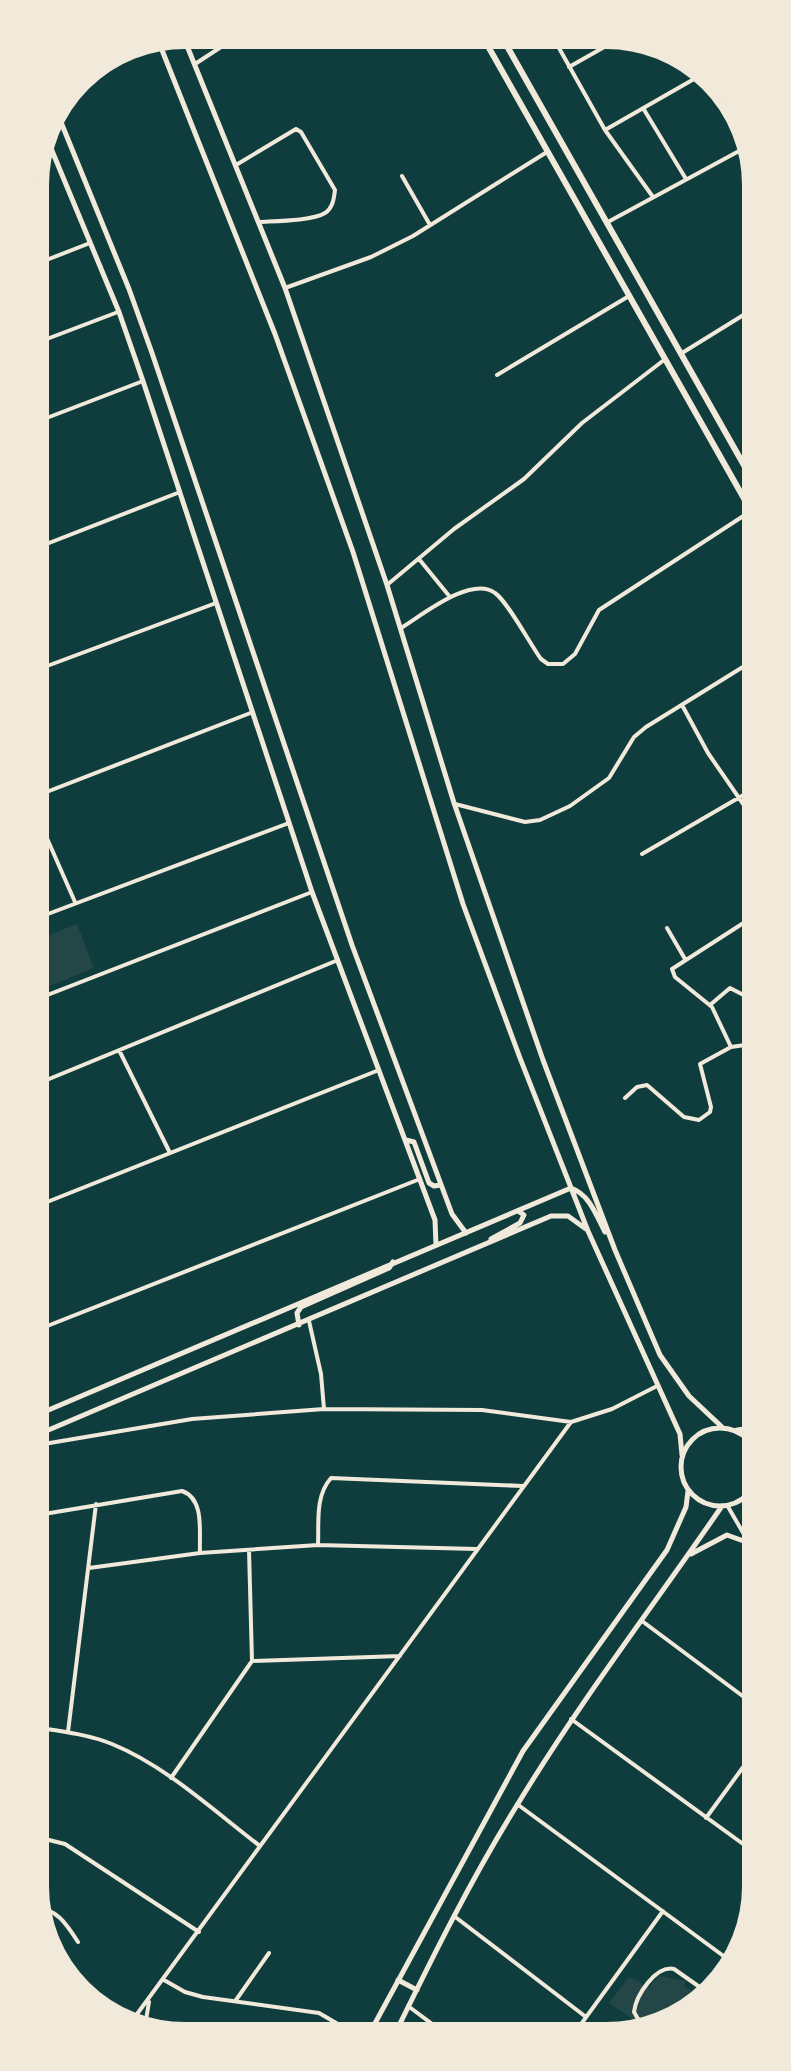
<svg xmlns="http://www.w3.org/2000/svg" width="791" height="2071" font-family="Manrope,sans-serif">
<rect width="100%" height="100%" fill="#0f3d3e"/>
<path fill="#244646" d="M77 924 94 968 32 993V942Z
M659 1976 686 1981 684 1986 704 1999 656 2027 650 2024 643 2026 609 2003 629 1977 649 1987Z"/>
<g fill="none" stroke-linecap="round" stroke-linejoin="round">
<path stroke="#f1e9da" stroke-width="4" d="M550 32 605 130 653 197
M195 64 247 30
M569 67 629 33
M643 108 686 179
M605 130 708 71
M236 165 296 129 301 132 335 190C334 198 333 208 325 213 312 221 275 221 259 222
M402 176 430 225
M606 223 752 144
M31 266 90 243
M285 288 371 257 413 236 547 152
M749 311 758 327
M31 345 118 312
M682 353 758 306
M497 375 629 296
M31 424 143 381
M31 550 180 492
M419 559 450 597
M387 585 454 529 524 479 582 423 664 360
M401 628C421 616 471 575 495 593 508 602 530 644 541 659L548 664H563L575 654 599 610 751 511
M31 672 216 603
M682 705 708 753 759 827
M31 798 253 712
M31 802 75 902
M455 804 525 822 540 820 570 806 609 778 634 737 646 727 759 657
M642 854 759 786
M32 920 289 823
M667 928 685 959
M32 1001 312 892
M710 1005 730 988 759 1003
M731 1047 712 1007 675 977 672 969 759 913
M119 1050 169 1151
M32 1086 338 960
M625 1098 637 1087 647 1085 684 1117 699 1120 710 1112 711 1107 700 1064 731 1047 759 1043
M32 1208 379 1070
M309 1321 321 1374 324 1409
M32 1332 420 1179
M32 1446 192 1419 324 1409 482 1410 571 1422 612 1409 657 1386
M753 1488 756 1527 760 1546
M727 1505 749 1543 760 1552
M32 1516 182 1491C205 1499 199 1532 200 1553
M318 1545C319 1522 315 1496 331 1478L523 1486
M89 1568 200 1553 318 1545 477 1549
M642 1621 760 1709
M252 1661 400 1656
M571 1719 761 1857
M33 1727C59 1731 87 1734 112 1744 166 1766 214 1811 260 1846
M68 1732 96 1504
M171 1778 252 1661 249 1550
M517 1804 733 1963
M706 1818 760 1744
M33 1836 65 1844 199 1932
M33 1906C57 1909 66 1923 78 1942
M454 1916 586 2017
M164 1980 185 1992 203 1997 319 2013 362 2038
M236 2000 269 1953
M408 2006 451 2038
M129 2025 571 1422
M653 2029 638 2019 634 2012C636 1995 656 1965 674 1969L711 1995
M144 2032 149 2002
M571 2038 663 1911"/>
<path stroke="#f1e9da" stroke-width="5" d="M181 31 285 288 387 585 454 803 543 1060 615 1250 660 1355 689 1396 722 1427
M158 40 275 334 353 552 463 904 520 1058 588 1231 680 1434 682 1455
M54 105 129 289 152 353 352 945 452 1214 466 1233
M43 129 119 312 143 381 312 892 435 1220 436 1245
M406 1140 414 1142 429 1183 434 1186 441 1185
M491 1239 520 1223 524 1215 518 1211
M299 1325 297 1313 301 1307 389 1268 393 1262
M32 1417 571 1188C590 1195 596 1215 605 1232
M681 1467a39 39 0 1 1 78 0a39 39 0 1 1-78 0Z
M737 1430 760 1427
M32 1437 551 1216H568L586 1229
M691 1554 727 1535 749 1543
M398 1980 417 1990
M367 2038 523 1751 667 1550 686 1507 688 1491
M393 2038C432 1958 472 1877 519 1802 581 1700 654 1605 722 1506"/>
<path stroke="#f1e9da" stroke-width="6" d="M480 32 759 525
M499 32 758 490"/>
</g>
<path d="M0 0H791V2071H0ZM185 44H606A141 141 0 0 1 747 185V1886A141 141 0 0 1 606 2027H185A141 141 0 0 1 44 1886V185A141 141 0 0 1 185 44Z" fill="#f1e9da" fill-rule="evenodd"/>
<path fill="none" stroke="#f1e9da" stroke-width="10" d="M185 44H606A141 141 0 0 1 747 185V1886A141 141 0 0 1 606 2027H185A141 141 0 0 1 44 1886V185A141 141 0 0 1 185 44Z"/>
</svg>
